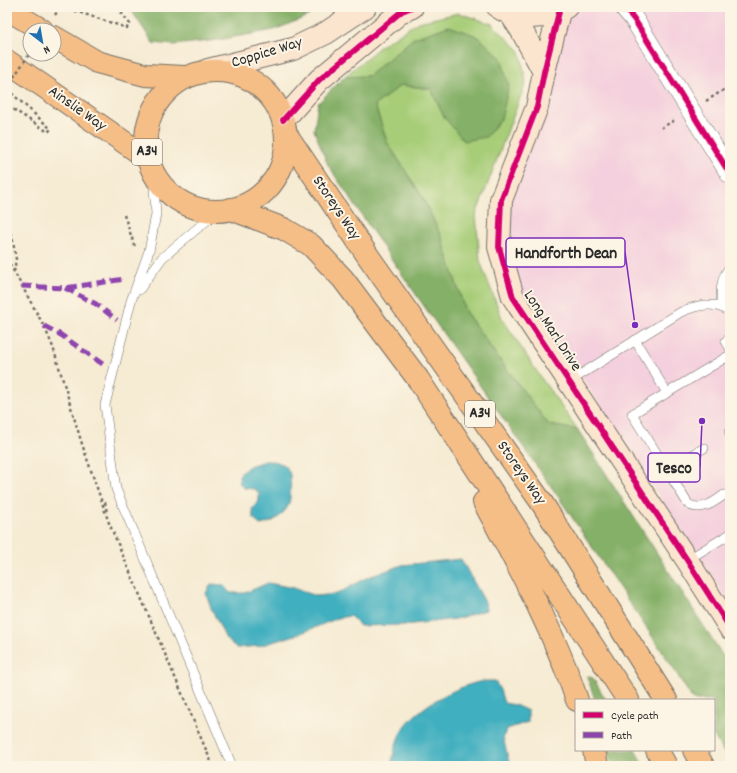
<svg xmlns="http://www.w3.org/2000/svg" width="737" height="773" font-family="Dekko,sans-serif">
<rect width="100%" height="100%" fill="#fcf5e5"/>
<filter id="ink" filterUnits="userSpaceOnUse"><feTurbulence type="fractalNoise" baseFrequency=".025" numOctaves="2"/><feDisplacementMap in="SourceGraphic" scale="8" xChannelSelector="R" yChannelSelector="G"/><feConvolveMatrix kernelMatrix="1 2 1 2 8 2 1 2 1" color-interpolation-filters="sRGB"/></filter>
<filter id="wash" filterUnits="userSpaceOnUse"><feTurbulence type="fractalNoise" baseFrequency=".012" numOctaves="4" result="noise"/><feDisplacementMap in="SourceGraphic" scale="16" xChannelSelector="R" yChannelSelector="G"/><feGaussianBlur stdDeviation="0.9" result="paint"/><feColorMatrix in="noise" values="0 0 0 0 0 0 0 0 0 0 0 0 0 0 0 0 0 1.4 0 .05"/><feComposite in="paint" operator="in"/></filter>
<g filter="url(#wash)">
<rect width="100%" height="100%" fill="#f6ebd3"/>
<path fill="#f4cfdd" d="M566 7H730V605L566 353 513 297 501 200Z"/>
<path fill="#a7cd78" stroke="#697c52" d="M459 13 492 24 520 51 526 82 476 215 480 261 502 318 541 378 578 430 549 425 499 359 465 311 442 238 423 198 387 142 375 105 401 85 431 89 444 117 414 38 368 76 344 77 382 45 418 22Z"/>
<path fill="#85b068" stroke="#586e4a" d="M129 7H320L306 17 274 30 218 40 173 45 153 43Z
M449 26 477 36 501 58 509 86 501 119 486 137 464 141 444 117 431 89 401 85 375 105 387 142 423 198 442 238 465 311 499 359 549 425 578 430 730 667V763L714 736V700H693L672 666 557 495 433 319 379 241 328 165 314 130 318 103 344 77 368 76 414 38Z
M587 676 593 678 606 700H595Z
M609 750H635L644 766H612Z"/>
<path fill="#41afbf" stroke="#366d75" d="M265 461C270 461 276 461 280 463 285 465 289 470 290 475 291 482 291 501 288 506 282 517 272 523 260 525L253 517 252 509 259 501V493L254 489 244 488 240 484 239 475 249 466Z
M461 559 485 602 486 610 456 619 404 625 360 626 350 616 338 618 299 634 259 646 237 648 226 639 211 608 206 593 211 584 223 585 230 593H245L268 583 294 588 316 596 337 594 366 578 402 565Z
M483 681H495L500 690 504 703 515 705 528 711V722L507 729 503 737 510 766H391C393 757 395 745 399 736 412 709 454 687 483 681Z"/>
</g>
<g filter="url(#ink)">
<g fill="none" stroke-linecap="round" stroke-linejoin="round">
<defs>
<path id="lane" d="M153 174 156 214 149 251 131 301 105 405 116 489 232 766
M139 290 162 258 218 211
M721 306C721 292 720 278 730 267
M730 338 726 341 730 348
M635 340 667 393 632 414 667 470 704 448
M570 381 681 312C696 305 717 300 730 313
M667 393 730 355
M729 432H730
M667 470 688 504C701 512 713 503 724 495
M687 560 730 534"/>
<path id="street" d="M624 7 634 19 730 174"/>
<path id="secondary" d="M498 7C518 21 546 20 566 7
M559 12 544 72 537 107 501 200 499 247 513 297 687 560 730 628
M510 13 522 31 544 72
M208 70 293 49 326 33 365 7
M283 120 319 80 402 11 412 7"/>
<path id="highway" d="M7 9 42 30
M54 37 97 62 145 75 185 77
M7 61 147 158
M146 141a70 70 0 1 1 140 0a70 70 0 1 1-140 0Z
M286 134 368 256 542 503 666 700
M231 209 284 229 311 245 343 279 418 379 628 700
M484 502C518 566 554 631 577 700
M594 750 597 766
M657 750 666 766
M694 750 703 766"/>
</defs>
<use href="#lane" stroke="#726e66" stroke-width="10"/>
<use href="#street" stroke="#726e66" stroke-width="20"/>
<use href="#secondary" stroke="#726e66" stroke-width="24"/>
<use href="#highway" stroke="#726e66" stroke-width="24"/>
<path stroke="#726e66" stroke-width="2.5" stroke-dasharray="3 3" stroke-linecap="butt" d="M63 7 127 28 130 24 117 7
M55 15 60 7
M7 89 51 129 48 132 7 105
M706 101 730 86
M661 128 675 120
M124 215 135 247
M7 222 13 241 16 259 14 272
M7 259 44 326 53 347 82 444 109 523 213 766
M105 502 107 513"/>
<use href="#lane" stroke="#fff" stroke-width="9"/>
<use href="#street" stroke="#fff" stroke-width="19"/>
<use href="#secondary" stroke="#fbe5cf" stroke-width="22"/>
<use href="#highway" stroke="#f6be87" stroke-width="22"/>
<path stroke="#726e66" stroke-width="2.5" stroke-dasharray="3 3" stroke-linecap="butt" d="M7 87 30 53"/>
<path stroke="#8e44ad" stroke-width="5" stroke-dasharray="10 5" stroke-linecap="butt" d="M22 286 65 288 125 279
M65 288 96 304 117 320
M44 326 61 335 104 365"/>
<defs>
<path id="cycleway" d="M624 7 634 19 730 174
M559 12 544 72 537 107 501 200 499 247 513 297 687 560 730 628
M283 120 319 80 402 11 412 7"/>
</defs>
<use href="#cycleway" stroke="#fcf5e5" stroke-width="8"/>
<use href="#cycleway" stroke="#d6006c" stroke-width="6"/>
</g>
</g>
<g text-anchor="middle" dominant-baseline="central" stroke-width="4" stroke-linejoin="round" paint-order="stroke">
<g fill="#fcf5e5" stroke="#6a6863" stroke-width="1">
<rect x="132" y="139" width="30" height="26" rx="3"/>
<rect x="465" y="401" width="30" height="26" rx="3"/>
</g>
<g font-size="15" font-weight="bold" fill="#2b2b2b">
<text x="147" y="152">A34</text>
<text x="480" y="414">A34</text>
</g>
<g font-size="16" fill="#2b2b2b" stroke="#fcf5e5">
<text transform="translate(267 53) rotate(-17)">Coppice Way</text>
<text transform="translate(77 109) rotate(35)">Ainslie Way</text>
<text transform="translate(336 208) rotate(56)">Storeys Way</text>
<text transform="translate(552 331) rotate(57)">Long Marl Drive</text>
<text transform="translate(521 473) rotate(55)">Storeys Way</text>
</g>
</g>
<path fill="none" stroke="#7b2cbf" stroke-width="1.5" d="M635 325L625 252M702 421L700 467"/>
<g fill="#7b2cbf" stroke="#fcf5e5" stroke-width="1.5">
<circle cx="635" cy="325" r="4"/>
<circle cx="702" cy="421" r="4"/>
</g>
<g fill="#fcf5e5" stroke="#7b2cbf" stroke-width="1.5">
<rect x="506" y="238" width="119" height="29" rx="4"/>
<rect x="648" y="453" width="52" height="29" rx="4"/>
</g>
<g font-size="17" text-anchor="middle" font-weight="bold" fill="#2b2b2b">
<text x="566" y="258">Handforth Dean</text>
<text x="674" y="473">Tesco</text>
</g>
<rect width="737" height="773" fill="none" stroke="#fcf5e5" stroke-width="24"/>
<rect x="575" y="699" width="140" height="52" fill="#fcf5e5" stroke="#a8a49b"/>
<rect x="583" y="712" width="20" height="6" fill="#d6006c" stroke="#a8a49b"/>
<text x="611" y="719" font-size="12" fill="#2b2b2b">Cycle path</text>
<rect x="583" y="732" width="20" height="6" fill="#8e44ad" stroke="#a8a49b"/>
<text x="611" y="739" font-size="12" fill="#2b2b2b">Path</text>
<g transform="translate(42 42) rotate(149)"><circle r="19" fill="#fcf5e5" stroke="#a8a49b"/>
<path d="M0-3L7 15L0 10L-7 15Z" fill="#1f6fb2"/>
<text y="-6" font-size="11" font-weight="bold" text-anchor="middle" fill="#2b2b2b">N</text>
</g>
</svg>
